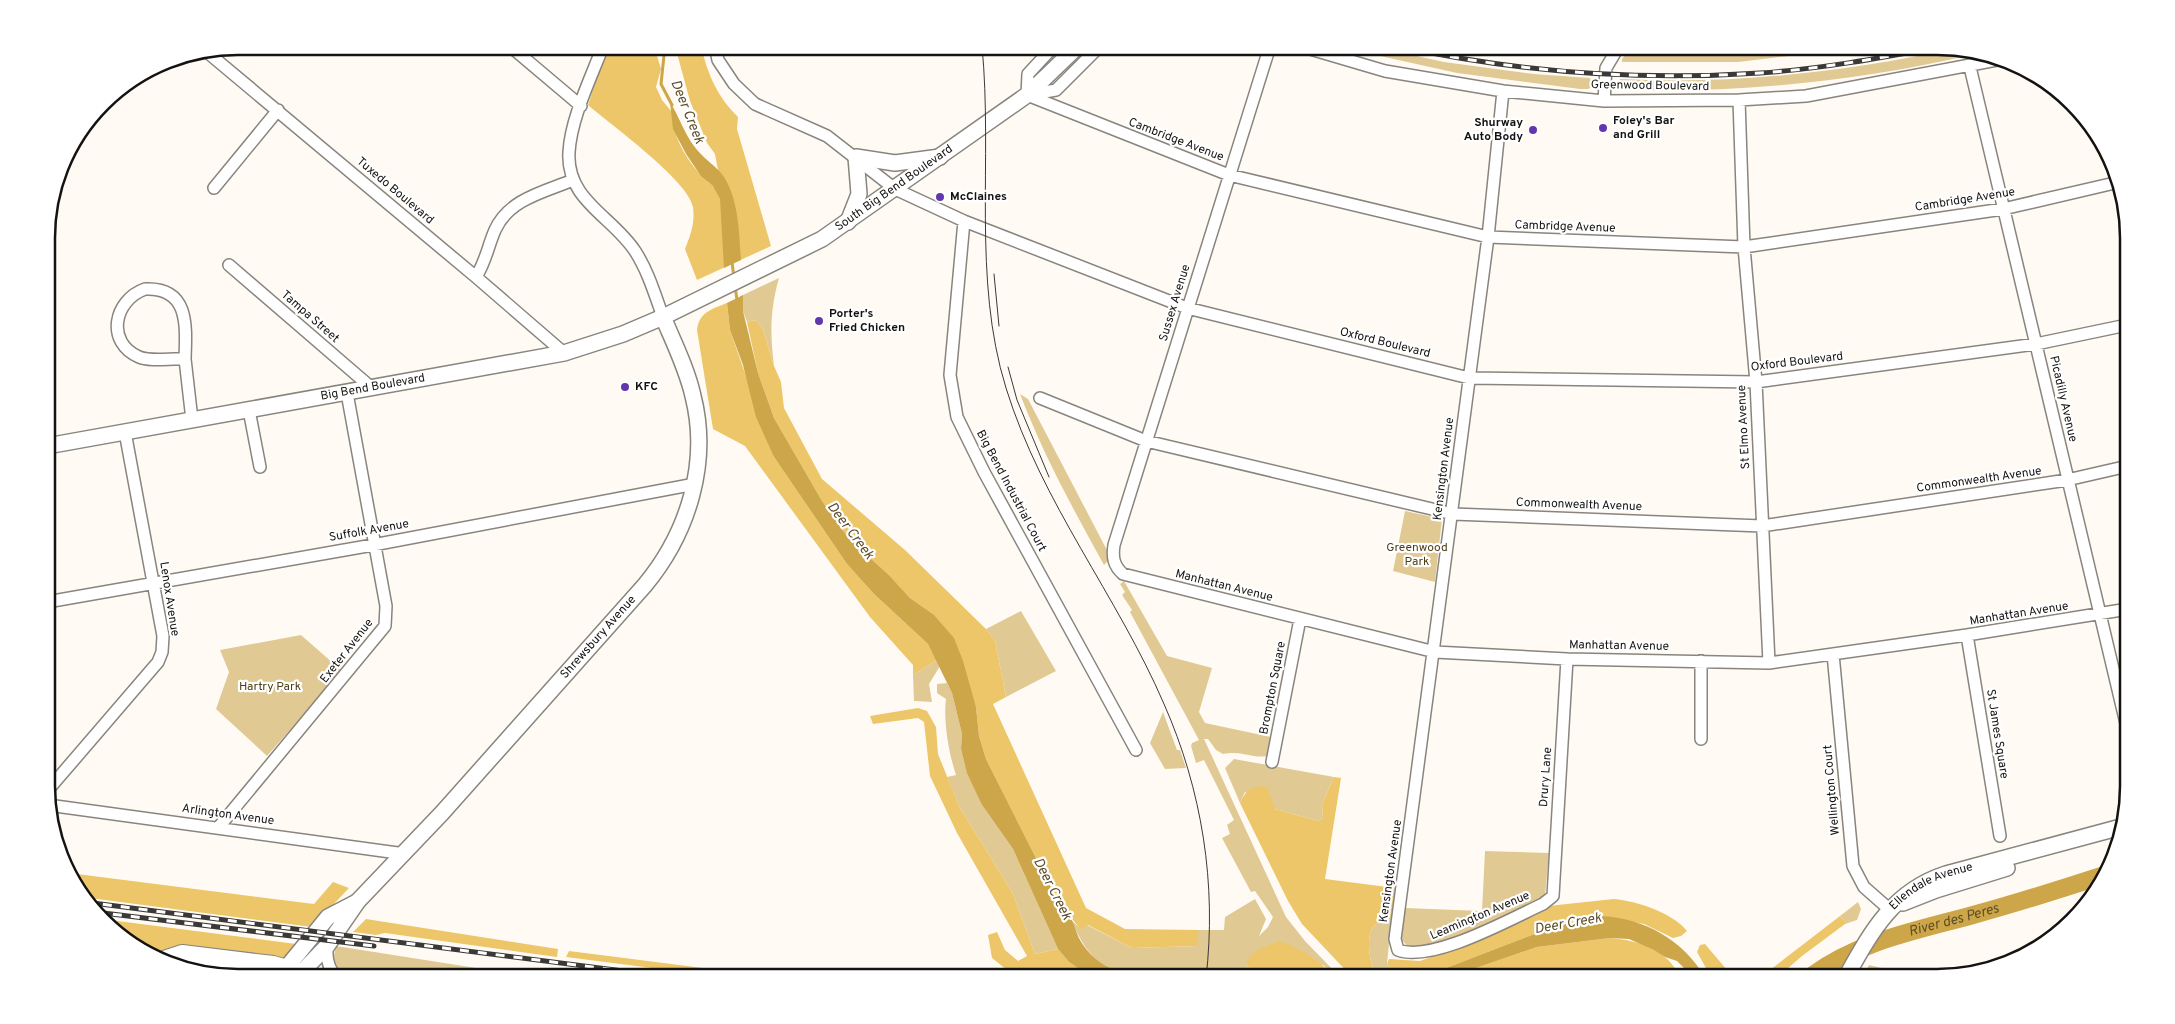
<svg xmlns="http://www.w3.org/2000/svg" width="2175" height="1024" font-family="Overpass,sans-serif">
<rect width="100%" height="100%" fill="#fffbf4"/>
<path fill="#e1c993" d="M1335 46H1371L1444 62 1534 74 1590 78 1592 87 1588 89H1580L1457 73Z
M1633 46H1874L1738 62H1622V59Z
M1953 49 1975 54C1860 81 1743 93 1625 90L1619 88 1620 79C1732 85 1843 72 1953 49Z
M779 278C770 310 770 333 774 366L763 329 755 320 747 322 743 311V295Z
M1020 394 1028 399 1109 554 1108 561 1104 565C1073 509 1043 454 1020 394Z
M1405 511 1442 519 1435 582 1393 571Z
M1124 581 1167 656 1212 668 1199 712 1205 723 1271 737 1268 756C1251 759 1243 750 1223 754L1216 750 1208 739H1204L1286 917 1305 941 1340 977H1334L1323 965H1246L1253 971C1242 971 1232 970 1222 971 1185 973 1138 988 1104 966 1088 956 1079 937 1071 920L1081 929 1087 925 1132 948 1198 946V930H1224L1225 917 1255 899 1266 919 1259 936 1268 927 1273 917 1255 891 1251 892 1222 838 1230 834 1227 825 1234 820 1204 760 1196 763 1191 746 1192 743 1199 740 1130 612 1132 610 1122 595 1125 592 1120 584Z
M1021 611 1056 671 1006 697 995 641 986 629Z
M301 635 342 671 267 756 216 709 229 672 220 650Z
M937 660 940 666 929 684 932 702 914 701 913 675Z
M947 683 952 693 962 734 961 748 982 805 1013 849 1058 949 1035 954 1013 894 959 806 947 777 956 775C949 754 943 721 946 699L937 693V684Z
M1163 712 1177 750H1180L1186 768 1165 769 1150 743Z
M1234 759 1334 777 1322 804 1323 818 1318 821 1275 809 1245 792 1240 803 1225 768Z
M1485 851 1549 853 1545 896 1537 903 1439 946 1408 947 1402 940 1401 935 1405 908 1482 911Z
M1858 902 1861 909 1857 920 1845 924V921L1840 916Z
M1392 913 1387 964 1395 974 1402 977H1378C1370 967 1365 939 1373 927 1376 923 1387 918 1392 913Z
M336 946 508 973V978H436L386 972 346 976 339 973 333 960Z
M1869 965 1890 970 1894 977H1863Z
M224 967 273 970 266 978C247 978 237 983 224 967Z"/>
<path fill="#ecc669" d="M607 46H654L661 69 656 87 662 100 672 112C673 141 691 168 713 186L718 170 715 154 707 143 690 101 675 46H701C708 75 717 96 738 117L737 129 771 246 697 280 685 249C691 234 695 223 693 207 688 180 611 125 588 105Z
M727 303 730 330 774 457 847 564 873 593 928 644 937 660 913 675V665L870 617 745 446 713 429 697 330C699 312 712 309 727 303Z
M755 320 763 329 774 366 781 382 784 408 822 479 905 550 986 629 995 641 1006 697 993 704 1086 908 1125 929 1198 930V946L1132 948 1088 925 1081 930 1057 900 986 759 979 736 976 707 933 614 910 598 889 575 849 539 822 501 774 418 758 373 747 322Z
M918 708 927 711 936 727 938 754 959 806 1013 894 1035 954 1058 949 1069 962 1092 978H1017L992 958 988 935 997 932 1005 950 1018 961 1027 956 957 833 930 776 924 722 918 718 873 724 870 716Z
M1334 777 1341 778 1325 879 1395 888 1392 913C1387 918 1376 923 1373 927 1365 939 1370 967 1378 977H1352L1302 924 1288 901 1240 803C1246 790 1252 785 1267 787L1275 809 1318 821 1323 818 1322 804Z
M69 873 314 904 333 882 349 888 312 927 82 897Z
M1614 899C1637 901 1673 913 1687 931L1681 936 1673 938 1644 924 1603 916 1583 919 1555 926 1446 968 1402 977 1395 974 1387 964 1389 959 1420 961 1442 953 1548 906Z
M1840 916 1845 921V924L1802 956 1778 977H1761Z
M102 919 296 944 280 962 148 954 121 938Z
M366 919 558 949 557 957 385 933 376 935 353 932Z
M1610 938C1638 940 1668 950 1680 977H1450L1537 947Z
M1279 941C1302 949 1318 959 1334 977L1300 978 1275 971H1253L1246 965C1249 951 1267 946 1279 941Z
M1705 944 1733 977H1711L1697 952 1700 945Z
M569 951 782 978H730L566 957Z"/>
<path fill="#cca648" d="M670 102C679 116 684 133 694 146 702 158 717 166 724 177 739 201 739 233 741 260L724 268 720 199 713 186 701 176 686 154 673 129Z
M743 295V311L758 373 774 418 822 501 849 539 889 575 910 598 933 614 954 638 963 661 976 707 979 736 986 759 1057 900C1062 906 1067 912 1071 919 1075 925 1076 933 1080 940 1106 985 1160 979 1204 973L1203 978H1092L1069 962 1058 949 1013 849 982 805 967 773 961 748 962 734 952 693 928 644 873 593 847 564 774 457 756 417 743 365 730 330 727 303Z
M1603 916C1645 919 1683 940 1705 977H1693L1677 961 1665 957 1654 950 1629 939 1610 938 1537 947 1450 977H1390L1446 968 1555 926Z
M1837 956C1826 975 1821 977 1799 977L1815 966Z
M1216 971H1275L1300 978H1215Z"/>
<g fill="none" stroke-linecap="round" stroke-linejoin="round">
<path stroke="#cca648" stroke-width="3" d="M665 46 661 84 672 105
M732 262 734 278
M735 286 737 300"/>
<path stroke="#cca648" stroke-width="18" id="s1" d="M1813 975C1859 941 1919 930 1973 915 2017 903 2061 889 2104 875"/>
<defs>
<path id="minor" d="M510 46 581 106
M603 46C591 78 571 118 569 152 566 200 612 216 635 251 648 271 655 295 663 317
M715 46 718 60 734 84 755 104 827 136 895 189 964 221 1187 308 1469 378 1756 382 2036 344 2127 325
M1270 46 1114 545C1112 558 1114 566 1123 574L1435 652 1567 659 1769 663 1967 635 2128 609
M1300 46 1385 71 1503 91 1604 101 1739 100 1806 96 2002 59
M207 52 476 277 564 353
M1970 67 2129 736
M1503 91 1488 237 1395 939 1398 950C1432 963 1510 919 1543 904L1553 896 1567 659
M1027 95 1229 175 1488 237 1744 247 2003 209 2119 182
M1027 95 1056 90 1100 46
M1027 95 1028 74 1054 46
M1739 100 1744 247 1756 382 1769 663
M1604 101 1606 68 1619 46
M214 188 278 110
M964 221 950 375 957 417 984 472 1136 750
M229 265 373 389
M476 277C486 261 488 246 495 230 509 199 544 192 573 180
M145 289C190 287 186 327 185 359 171 358 151 362 139 357 105 342 114 300 145 289Z
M185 359 192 420
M1040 398 1146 441 1453 514 1762 526 2067 480 2128 466
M249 410 260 467
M47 602 373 545 695 484
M1967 635 2000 836
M1833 654 1853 866 1864 887 1889 909
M1701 739V661
M1272 762 1300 619
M48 790 158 662 162 652 163 636 125 432
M48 805 405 854
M218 828 385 626 386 606 347 393
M327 946C326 958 328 969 337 978
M301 973 319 978"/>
<g id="major">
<path d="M848 222 859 194 856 157 895 163 940 157"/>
<path id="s2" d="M47 446 564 353 623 334 663 317 822 239 1027 95 1078 46"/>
<path d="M1903 903 1936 890 2007 868"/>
<path id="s3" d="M1846 977C1871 932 1893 891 1946 874L2121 827"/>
<path d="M278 978 328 917 357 902"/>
<path id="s4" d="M296 978 327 946 358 901 442 813 645 585C688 533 710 463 693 396 687 369 674 343 663 317"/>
</g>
<path id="highway" d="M204 958 215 964 225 975
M161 961 182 954 273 965 301 973"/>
</defs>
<use href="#minor" stroke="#88857e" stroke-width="14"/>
<use href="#major" stroke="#88857e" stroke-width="18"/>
<use href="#highway" stroke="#88857e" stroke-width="20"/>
<use href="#minor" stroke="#fff" stroke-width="11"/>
<use href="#major" stroke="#fff" stroke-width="15"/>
<use href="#highway" stroke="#fff" stroke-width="18"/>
<path stroke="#3b3937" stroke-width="1" d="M982 46C993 160 972 278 1006 388 1042 504 1117 595 1164 704 1202 790 1217 884 1206 978
M994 274 999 326
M1008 367 1017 400 1049 477"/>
<defs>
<path id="rail" d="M1397 46C1516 72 1638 81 1760 73 1820 69 1880 58 1940 47
M85 902 678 978
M95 912 374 946"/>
</defs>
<use href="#rail" stroke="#3b3937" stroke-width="5"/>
<use href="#rail" stroke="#fff" stroke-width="3" stroke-dasharray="9" stroke-linecap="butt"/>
</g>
<g fill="#6137ae" stroke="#fff" stroke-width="2">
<circle cx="1603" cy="128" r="5"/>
<circle cx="1533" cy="130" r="5"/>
<circle cx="940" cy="197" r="5"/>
<circle cx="819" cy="321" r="5"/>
<circle cx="625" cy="387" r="5"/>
</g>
<g text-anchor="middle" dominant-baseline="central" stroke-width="4.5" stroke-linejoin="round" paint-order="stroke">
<g font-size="12" fill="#141311" stroke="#fff">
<text transform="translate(1650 86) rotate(1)">Greenwood Boulevard</text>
<text transform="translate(1176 140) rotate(21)">Cambridge Avenue</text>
<text stroke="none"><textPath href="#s2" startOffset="896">South Big Bend Boulevard</textPath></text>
<text transform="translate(395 191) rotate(40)">Tuxedo Boulevard</text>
<text transform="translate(1965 200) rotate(-9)">Cambridge Avenue</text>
<text transform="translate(1565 227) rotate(2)">Cambridge Avenue</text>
<text transform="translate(1175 303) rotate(-73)">Sussex Avenue</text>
<text transform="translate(310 317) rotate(41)">Tampa Street</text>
<text transform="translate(1385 343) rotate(14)">Oxford Boulevard</text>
<text transform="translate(1797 362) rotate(-7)">Oxford Boulevard</text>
<text stroke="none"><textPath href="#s2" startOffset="331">Big Bend Boulevard</textPath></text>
<text transform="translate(2063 399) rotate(77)">Picadilly Avenue</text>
<text transform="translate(1744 427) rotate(-93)">St Elmo Avenue</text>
<text transform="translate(1444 469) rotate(-83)">Kensington Avenue</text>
<text transform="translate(1979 480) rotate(-8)">Commonwealth Avenue</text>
<text transform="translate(1011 491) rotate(62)">Big Bend Industrial Court</text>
<text transform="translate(1579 505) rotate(2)">Commonwealth Avenue</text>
<text transform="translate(369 531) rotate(-10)">Suffolk Avenue</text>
<text transform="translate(1224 586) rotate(14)">Manhattan Avenue</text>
<text transform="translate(169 599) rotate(81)">Lenox Avenue</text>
<text transform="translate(2019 614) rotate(-9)">Manhattan Avenue</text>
<text stroke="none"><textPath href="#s4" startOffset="456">Shrewsbury Avenue</textPath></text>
<text transform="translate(1619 646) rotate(1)">Manhattan Avenue</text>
<text transform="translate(347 651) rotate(-52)">Exeter Avenue</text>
<text transform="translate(1273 688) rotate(-79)">Brompton Square</text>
<text transform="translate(1997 734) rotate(81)">St James Square</text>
<text transform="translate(1546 777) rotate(-86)">Drury Lane</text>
<text transform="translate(1832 790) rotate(-95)">Wellington Court</text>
<text transform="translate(228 815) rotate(8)">Arlington Avenue</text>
<text transform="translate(1391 871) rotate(-82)">Kensington Avenue</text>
<text stroke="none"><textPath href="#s3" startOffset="129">Ellendale Avenue</textPath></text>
<text transform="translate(1480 916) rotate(-23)">Leamington Avenue</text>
</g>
<g font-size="12" font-weight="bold" fill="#141311" stroke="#fff" text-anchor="start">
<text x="1613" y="121">Foley's Bar<tspan x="1613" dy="14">and Grill</tspan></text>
<text x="1523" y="123" text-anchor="end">Shurway<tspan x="1523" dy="14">Auto Body</tspan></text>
<text x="950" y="197">McClaines</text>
<text x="829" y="314">Porter's<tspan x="829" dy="14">Fried Chicken</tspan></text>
<text x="635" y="387">KFC</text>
</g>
<g font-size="12" fill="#4c3d15" stroke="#fff">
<text x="1417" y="548">Greenwood<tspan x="1417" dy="14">Park</tspan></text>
<text x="270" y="687">Hartry Park</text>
</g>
<g font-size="14" font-style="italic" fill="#5e4e27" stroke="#fff">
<text transform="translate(687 112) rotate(68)">Deer Creek</text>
<text transform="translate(850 531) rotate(53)">Deer Creek</text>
<text transform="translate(1052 889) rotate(63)">Deer Creek</text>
<text stroke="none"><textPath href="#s1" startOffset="152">River des Peres</textPath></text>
<text transform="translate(1568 924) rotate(-10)">Deer Creek</text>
</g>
</g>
<path d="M0 0H2175V1024H0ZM238 55H1937A183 183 0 0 1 2120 238V786A183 183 0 0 1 1937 969H238A183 183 0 0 1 55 786V238A183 183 0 0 1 238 55Z" fill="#fff" fill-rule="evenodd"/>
<path fill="none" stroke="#141311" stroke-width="2.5" d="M238 55H1937A183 183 0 0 1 2120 238V786A183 183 0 0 1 1937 969H238A183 183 0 0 1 55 786V238A183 183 0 0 1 238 55Z"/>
</svg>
